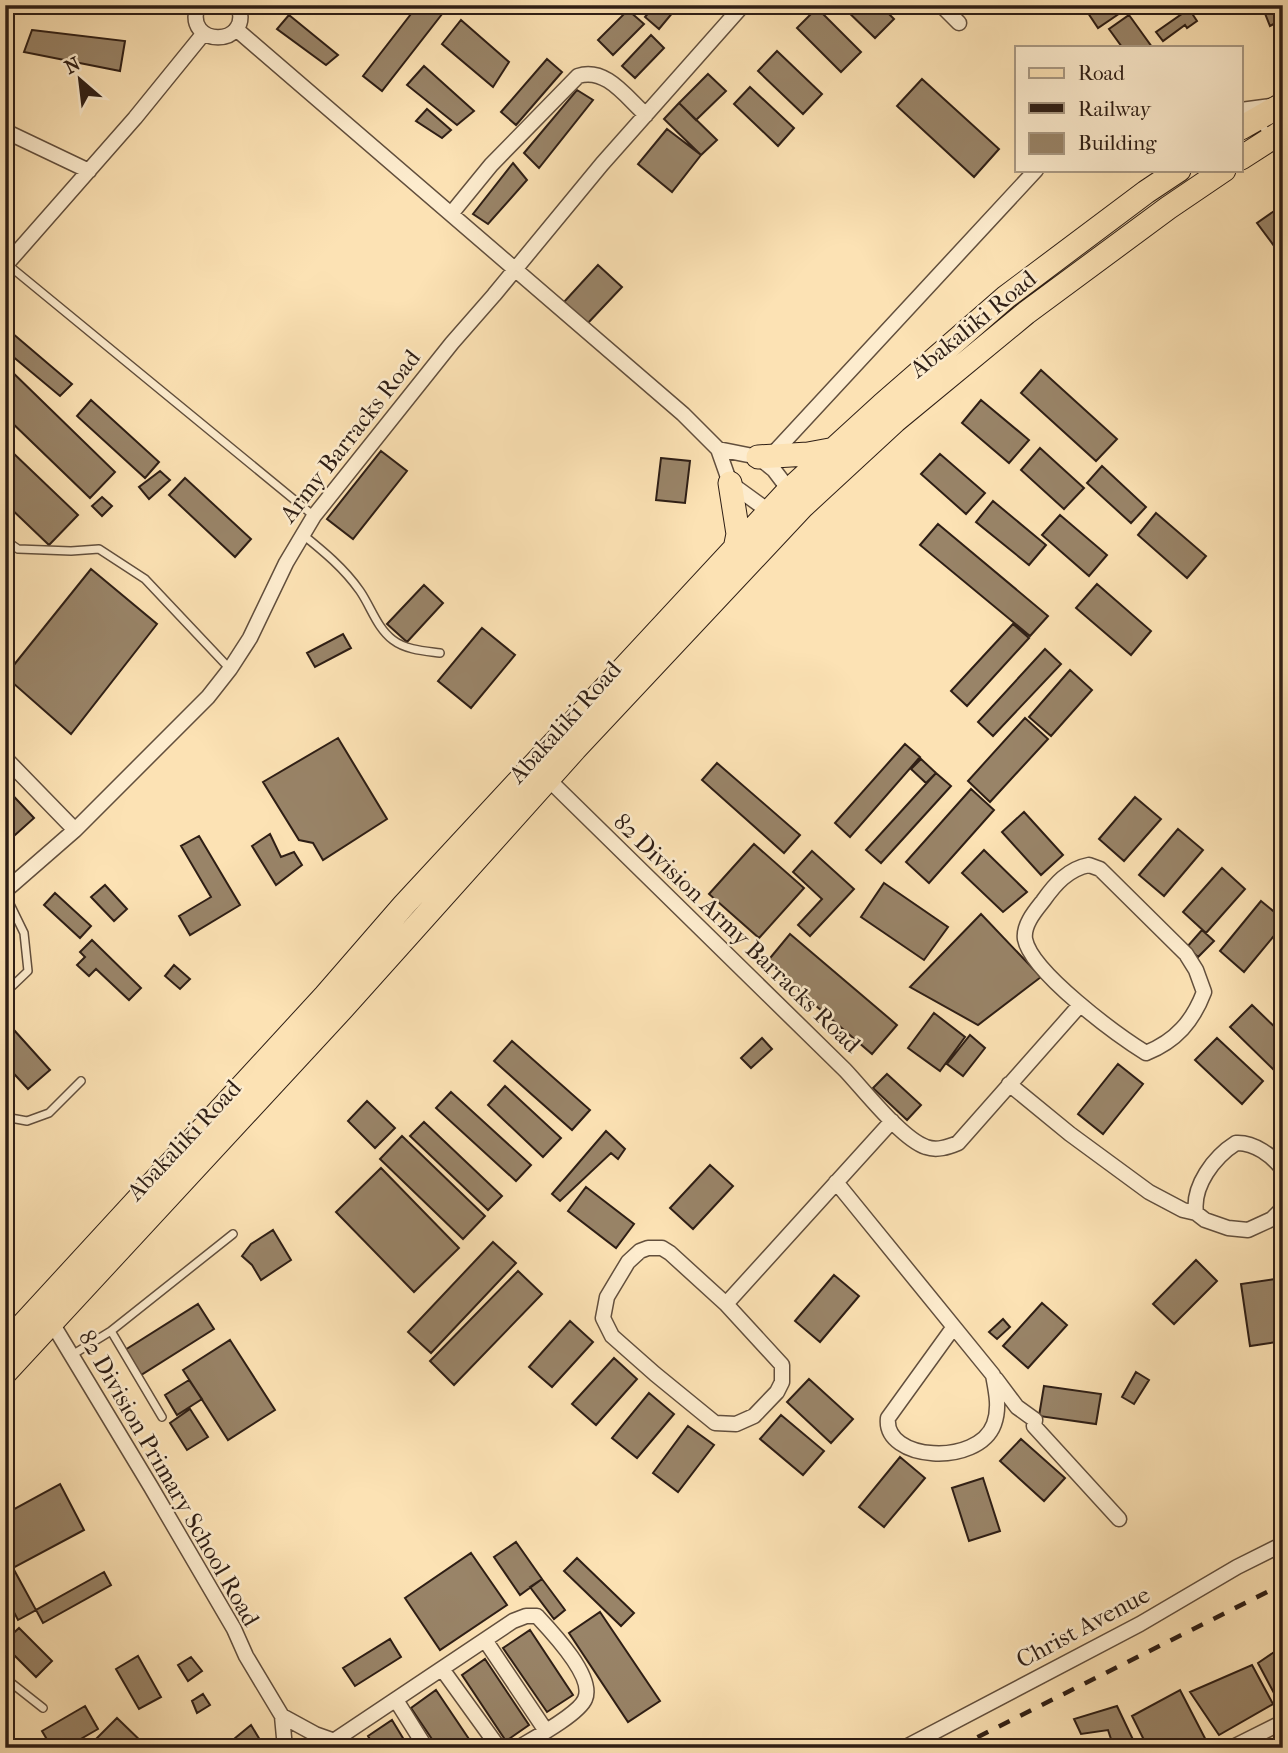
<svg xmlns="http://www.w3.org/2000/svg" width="1288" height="1753" font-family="'IM FELL French Canon',serif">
<rect width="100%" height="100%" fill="#fce2b4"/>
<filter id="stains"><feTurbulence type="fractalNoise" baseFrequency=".00286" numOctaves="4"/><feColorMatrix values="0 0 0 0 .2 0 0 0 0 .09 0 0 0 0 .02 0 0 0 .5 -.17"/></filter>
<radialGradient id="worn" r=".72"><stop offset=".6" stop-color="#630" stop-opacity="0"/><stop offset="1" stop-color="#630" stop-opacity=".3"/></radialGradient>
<path fill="#998468" stroke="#2e1e15" stroke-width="2" d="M418 5H441L446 9 382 91 363 76Z
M655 5H679L659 29 645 17Z
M841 5H880L894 19 875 38Z
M1087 5H1128L1129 7 1098 28 1084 7Z
M1278 5 1283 12V19L1270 26 1262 6Z
M817 8 861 52 841 72 797 28Z
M1189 9 1197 21 1187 28 1185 25 1163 41 1156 32Z
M628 10 644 24 613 55 598 40Z
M289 15 338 55 326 65 277 29Z
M1129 15 1152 47H1122L1109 29Z
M461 20 509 62 493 87 442 44Z
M32 30 125 41 120 71 24 52Z
M651 35 664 48 635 78 622 66Z
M777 51 822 94 803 114 758 71Z
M547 59 562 72 516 125 501 112Z
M424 66 474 111 457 125 407 85Z
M708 74 726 91 696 120 679 103Z
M922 79 999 149 974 177 897 106Z
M750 87 794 128 778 146 734 104Z
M577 90 593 100 539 168 524 153Z
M679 103 717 140 701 155 664 119Z
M427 109 451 130 442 138 416 121Z
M667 129 701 155 672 192 638 164Z
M513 163 527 180 488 224 473 214Z
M1277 209 1283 217V258L1257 223Z
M598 265 622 287 587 324 564 302Z
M5 327 72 384 60 396 5 350Z
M5 365 115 472 90 498 5 416Z
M1041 370 1117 439 1096 461 1021 393Z
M91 400 159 462 145 478 77 416Z
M981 400 1029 440 1009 463 962 423Z
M1040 448 1084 488 1064 509 1021 470Z
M11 451 78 515 49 545 5 503V457Z
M381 451 407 471 353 539 327 519Z
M940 454 985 493 966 514 921 474Z
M661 458 690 461 685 503 656 500Z
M1102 466 1146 507 1131 523 1087 483Z
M160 471 170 480 149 499 139 487Z
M185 478 251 539 235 557 169 495Z
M102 497 112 506 102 516 92 506Z
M993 501 1046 545 1029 565 976 522Z
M1156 513 1206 556 1187 578 1138 535Z
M1060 515 1107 555 1089 576 1042 535Z
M938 524 1048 616 1030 636 920 545Z
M91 569 157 624 71 734 5 676Z
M1097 584 1151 631 1131 655 1076 608Z
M424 585 443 603 407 642 387 624Z
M1013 624 1029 638 967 706 951 691Z
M482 628 515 655 471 708 438 681Z
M343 634 351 648 315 667 307 653Z
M1045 649 1061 664 993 736 978 722Z
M1070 670 1092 690 1051 736 1029 717Z
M1025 718 1048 739 990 802 968 781Z
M338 738 387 819 323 860 313 843 299 840 263 782Z
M905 744 920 757 850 837 835 823Z
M921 759 936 773 926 783 911 769Z
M717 763 800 835 784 853 702 780Z
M936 773 951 786 881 863 866 850Z
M5 787 34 818 5 844Z
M971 789 994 810 929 883 906 862Z
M1135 797 1161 819 1124 861 1099 839Z
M1024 812 1063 855 1041 875 1002 832Z
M1178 829 1203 850 1164 896 1139 875Z
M270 834 281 857 294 852 302 865 276 885 252 846Z
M199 836 240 905 190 935 179 916 211 897 181 846Z
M754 844 804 888 759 938 709 894Z
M984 850 1027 892 1003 912 962 873Z
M812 851 854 889 810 936 798 925 822 899 793 872Z
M1222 868 1245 889 1206 933 1183 912Z
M884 883 948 927 924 960 861 917Z
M105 885 127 909 114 921 91 897Z
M55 893 91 926 80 938 44 905Z
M1261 901 1283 919V925L1244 972 1220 951Z
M981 914 1041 977 978 1025 910 987Z
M1202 930 1214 941 1198 957 1187 947Z
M790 934 897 1025 872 1054 766 963Z
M92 940 141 988 129 1000 96 969 89 976 77 965 85 957 80 952Z
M174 965 190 979 180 989 165 976Z
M1252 1005 1283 1035V1065L1276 1072 1230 1027Z
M934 1013 965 1037 940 1071 908 1048Z
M5 1020 50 1070 28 1089 5 1064Z
M970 1035 985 1048 963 1076 947 1064Z
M762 1038 772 1049 751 1068 741 1058Z
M1217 1038 1263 1081 1242 1104 1195 1060Z
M512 1041 590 1110 572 1130 494 1061Z
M1118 1064 1143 1084 1103 1134 1078 1114Z
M887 1074 921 1105 907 1120 873 1088Z
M505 1086 561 1138 543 1157 488 1105Z
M451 1092 531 1165 516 1181 436 1108Z
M367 1101 395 1128 375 1148 348 1121Z
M424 1122 502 1196 488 1210 410 1136Z
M606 1131 625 1149 618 1159 611 1153 560 1201 552 1194Z
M402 1136 485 1216 463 1239 380 1159Z
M710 1165 733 1186 693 1229 670 1208Z
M381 1168 459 1248 414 1292 336 1212Z
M586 1187 634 1224 616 1248 568 1211Z
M273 1230 291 1260 261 1280 252 1265 242 1256 251 1244Z
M493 1242 516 1263 431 1353 408 1332Z
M1196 1260 1217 1281 1174 1324 1153 1304Z
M518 1271 542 1294 454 1385 430 1361Z
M834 1275 859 1296 820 1342 795 1321Z
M1276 1279 1283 1341 1250 1346 1241 1284Z
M1042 1303 1067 1325 1028 1368 1003 1346Z
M198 1304 214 1329 141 1375 125 1350Z
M1003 1319 1010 1327 997 1339 989 1332Z
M570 1321 593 1342 552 1387 529 1367Z
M230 1340 275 1410 228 1440 183 1370Z
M614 1358 637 1379 596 1425 572 1404Z
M1136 1372 1149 1380 1134 1404 1122 1397Z
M809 1379 853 1419 831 1443 787 1402Z
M189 1380 202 1399 177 1415 165 1395Z
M1044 1386 1101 1394 1096 1424 1039 1416Z
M649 1393 674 1414 637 1458 612 1438Z
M190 1409 208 1437 187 1450 170 1423Z
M781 1415 824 1451 803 1475 760 1439Z
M688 1426 714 1445 678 1492 653 1473Z
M1021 1439 1065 1478 1044 1501 1000 1461Z
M900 1457 925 1478 884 1527 859 1507Z
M983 1478 1000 1531 969 1541 952 1488Z
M60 1484 84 1530 13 1568 5 1553V1514Z
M516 1542 542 1579 520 1595 494 1557Z
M471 1553 507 1605 440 1650 405 1598Z
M577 1558 634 1613 621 1626 564 1571Z
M13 1568 36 1610 18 1620 5 1595V1571Z
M104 1572 111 1585 43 1623 36 1610Z
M542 1579 565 1610 554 1619 530 1587Z
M600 1612 660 1701 628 1722 569 1633Z
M19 1628 52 1661 36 1677 5 1646V1641Z
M530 1630 573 1695 547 1712 503 1648Z
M390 1639 401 1657 355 1686 343 1668Z
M1283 1646V1707L1282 1708 1258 1663Z
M138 1656 161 1697 139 1709 116 1669Z
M191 1657 202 1671 188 1681 178 1665Z
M485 1659 529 1725 506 1741 462 1675Z
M1252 1665 1273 1704 1219 1735 1190 1692Z
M436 1690 475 1748H438L411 1708Z
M1180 1690 1210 1748H1148L1132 1716Z
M203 1694 210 1705 197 1713 192 1701Z
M85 1706 98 1729 65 1748H52L42 1731Z
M1117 1706 1137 1748H1114L1108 1730 1081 1734 1074 1719Z
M117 1718 148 1748H105L96 1739Z
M392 1720 409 1748H375L368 1736Z
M251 1725 263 1745 259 1748H223Z"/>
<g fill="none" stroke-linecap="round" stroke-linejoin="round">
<defs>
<path id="service" d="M1259 121 1283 156
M7 264 314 516
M302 534C323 551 344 568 360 591 371 607 377 628 393 640 406 650 425 651 440 653
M5 540 18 549 71 551 99 549 145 579 230 669
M5 894 24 933 28 971 5 993
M5 1117 27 1121 49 1113 81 1081
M111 1331 162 1417
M72 1355 111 1331 233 1234
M5 1678 43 1708"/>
<path id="minor" d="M198 5C182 48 254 48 238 5
M941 5 959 23
M236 29 683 414 718 449 730 483 774 515
M1241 110 1271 106
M5 131 89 171
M451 214 491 165 578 76C606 67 626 97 646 115
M5 266 135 118 204 33
M718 449 758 457 774 470 793 495
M770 457 1036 170
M5 758 75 830
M548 779 845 1070C864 1090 902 1139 926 1147 937 1151 948 1147 958 1143L1080 1005
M1089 865 1100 869 1186 954 1196 970 1204 992C1193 1021 1176 1041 1146 1053 1117 1035 1031 972 1025 939 1023 925 1035 911 1043 901 1055 884 1068 869 1089 865Z
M5 891 75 830 208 697 230 669 250 638 286 563 314 516 452 343 494 295 602 164 743 5
M1009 1084 1070 1134 1149 1192 1183 1210 1196 1213 1205 1220 1228 1228 1248 1230 1272 1219 1283 1208
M836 1182 993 1375C996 1391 1000 1408 994 1424 978 1467 883 1461 888 1418L953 1328
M1196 1213C1192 1186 1214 1157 1236 1143 1254 1142 1273 1156 1283 1170
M648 1248H662L670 1253 726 1304 782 1365V1382L777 1392 754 1416 736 1424 715 1423 655 1374 612 1336 603 1318 607 1297 628 1262 640 1251Z
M726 1304 892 1121
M52 1323 151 1487 234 1629 246 1656 282 1716 285 1748
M996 1379 1017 1407 1035 1420 1034 1426 1119 1519
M485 1640 546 1731
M442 1669 499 1748
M396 1700 426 1748
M282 1716 315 1734 332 1740
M323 1748 513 1621 526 1616H537C551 1631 595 1677 585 1699 579 1714 533 1739 518 1748
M904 1748 1140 1624 1237 1567 1283 1544
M1231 1748 1283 1722"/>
<path id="primary" d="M1241 128 1283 104
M1241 158 1283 131
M758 457 808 454 835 449
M730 483 738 534 735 549
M5 1344 325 996 404 905 789 490 882 405 1006 297 1146 192 1179 170
M5 1373 342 1009 575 749 803 506 895 421 1026 313 1168 208 1224 170"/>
</defs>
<use href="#service" stroke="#624f3d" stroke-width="10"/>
<use href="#minor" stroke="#624f3d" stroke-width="17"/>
<use href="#primary" stroke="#2e1e15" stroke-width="25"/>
<use href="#service" stroke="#fdecce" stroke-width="7"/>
<use href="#minor" stroke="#fdecce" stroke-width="14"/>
<use href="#primary" stroke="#fce2b4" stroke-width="23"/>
<path stroke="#2e1e15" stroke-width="4.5" stroke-dasharray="12 12" stroke-linecap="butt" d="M956 1748 1283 1584"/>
</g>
<g text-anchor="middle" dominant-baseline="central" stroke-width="5" stroke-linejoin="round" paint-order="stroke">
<g font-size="24" fill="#2e1e15" stroke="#fdecce">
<text transform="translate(973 324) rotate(-39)">Abakaliki Road</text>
<text transform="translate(350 436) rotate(-52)">Army Barracks Road</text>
<text transform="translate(565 722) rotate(-48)">Abakaliki Road</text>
<text transform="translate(737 933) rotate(44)">82 Division Army Barracks Road</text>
<text transform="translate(184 1140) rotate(-47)">Abakaliki Road</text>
<text transform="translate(169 1478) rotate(60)">82 Division Primary School Road</text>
<text transform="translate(1083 1627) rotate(-28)">Christ Avenue</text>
</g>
</g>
<rect width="1288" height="1753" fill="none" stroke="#fce2b4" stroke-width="28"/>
<rect x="7" y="7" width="1274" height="1739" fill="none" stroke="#2e1e15" stroke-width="3.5"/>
<rect x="14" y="14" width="1260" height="1725" fill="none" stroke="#2e1e15" stroke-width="2"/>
<rect x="1015" y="46" width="228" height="126" fill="#fdecce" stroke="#aa9a84" stroke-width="2"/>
<rect x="1029" y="68" width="35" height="10" fill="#fce2b4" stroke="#aa9a84" stroke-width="2"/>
<text x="1078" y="80" font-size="21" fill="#2e1e15">Road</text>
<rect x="1029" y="103" width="35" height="10" fill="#2e1e15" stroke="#aa9a84" stroke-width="2"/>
<text x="1078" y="116" font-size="21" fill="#2e1e15">Railway</text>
<rect x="1029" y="133" width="35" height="21" fill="#998468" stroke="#aa9a84" stroke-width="2"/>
<text x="1078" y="150" font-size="21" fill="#2e1e15">Building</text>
<g transform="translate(80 80) rotate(332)" stroke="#fdecce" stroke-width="5" paint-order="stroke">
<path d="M0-5L12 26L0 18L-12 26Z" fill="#2e1e15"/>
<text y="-10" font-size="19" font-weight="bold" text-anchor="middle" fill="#2e1e15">N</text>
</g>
<rect width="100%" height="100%" filter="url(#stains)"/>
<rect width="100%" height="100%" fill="url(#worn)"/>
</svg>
